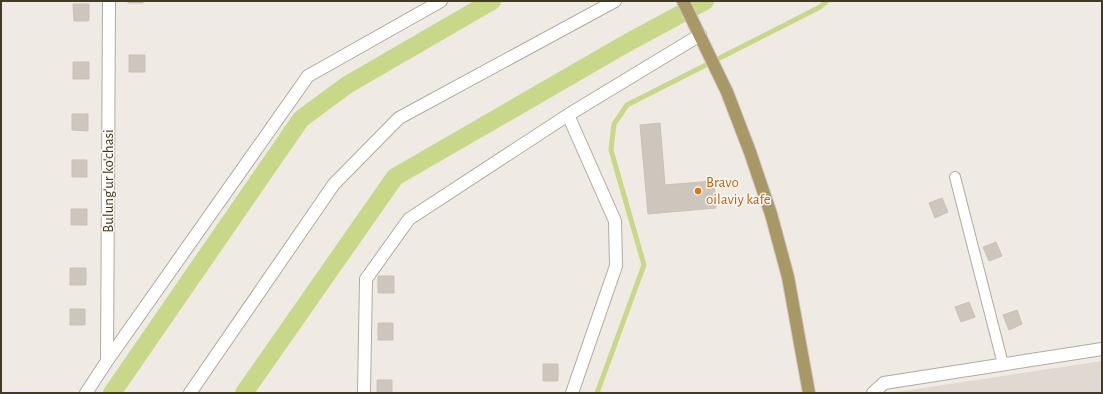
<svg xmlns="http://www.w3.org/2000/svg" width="1103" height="394" font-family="'Alegreya Sans',sans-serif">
<rect width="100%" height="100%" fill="#efeae4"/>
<path fill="#dfd9d2" d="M1102 361V393H890Z"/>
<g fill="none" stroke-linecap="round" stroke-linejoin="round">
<path stroke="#c9d888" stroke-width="5" d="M597 393 644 265 611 150 614 124 627 105 820 7 827 1"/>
<path stroke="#c9d888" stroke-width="18" d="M112 393 301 119 347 85 492 1
M244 393 395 177 627 43 705 1"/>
</g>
<path fill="#cdc6bc" stroke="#c9c1b6" d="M128 1H143V3H128Z
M73 4H89V21H74Z
M129 55H145V72H129Z
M73 62H89V79H73Z
M72 114H88V131L72 130Z
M660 123 665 185 714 181 716 208 648 214 640 125Z
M72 160H87V177H72Z
M942 198 948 212 935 218 929 203Z
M71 209H87V225H71Z
M996 242 1002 256 989 261 983 247Z
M70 268H86V285H70Z
M378 276H394V293H378Z
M969 302 975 317 961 322 955 307Z
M70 309H85V325H70Z
M1017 310 1022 324 1009 330 1003 315Z
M378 323H393V340H378Z
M543 364H558V381H543Z
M377 380H392V393H377Z"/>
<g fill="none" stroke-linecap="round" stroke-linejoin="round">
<defs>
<path id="service" d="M955 177 1003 364"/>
<path id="minor" d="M568 115 615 221 616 266 572 393
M107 361 109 1
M86 393 107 361 308 76 441 1
M190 393 334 184 399 118 615 1
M364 393 366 279 409 219 568 115 700 35
M873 393 884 383 1102 349"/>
<path id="primary" d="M683 1 727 92 750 152 771 214 788 277 809 393"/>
</defs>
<use href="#service" stroke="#b1ab9e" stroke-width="12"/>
<use href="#minor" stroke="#b1ab9e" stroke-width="14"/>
<use href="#primary" stroke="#cac8c1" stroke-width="14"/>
<use href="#service" stroke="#fff" stroke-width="10"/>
<use href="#minor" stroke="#fff" stroke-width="12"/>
<use href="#primary" stroke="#a89865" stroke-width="12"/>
</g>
<circle fill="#e8710a" stroke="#faf8f5" stroke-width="1.5" cx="698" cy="191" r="4"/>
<g text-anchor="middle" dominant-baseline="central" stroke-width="3" stroke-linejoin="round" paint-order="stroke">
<g font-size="15" fill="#423a21" stroke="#faf8f5">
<text transform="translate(108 181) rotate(-90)">Bulung'ur ko'chasi</text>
</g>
<g font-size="15" fill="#c56008" stroke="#faf8f5" text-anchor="start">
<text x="706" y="182">Bravo<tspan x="706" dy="17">oilaviy kafe</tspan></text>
</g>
</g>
<rect width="1103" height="394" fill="none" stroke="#423a21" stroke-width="4"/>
</svg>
